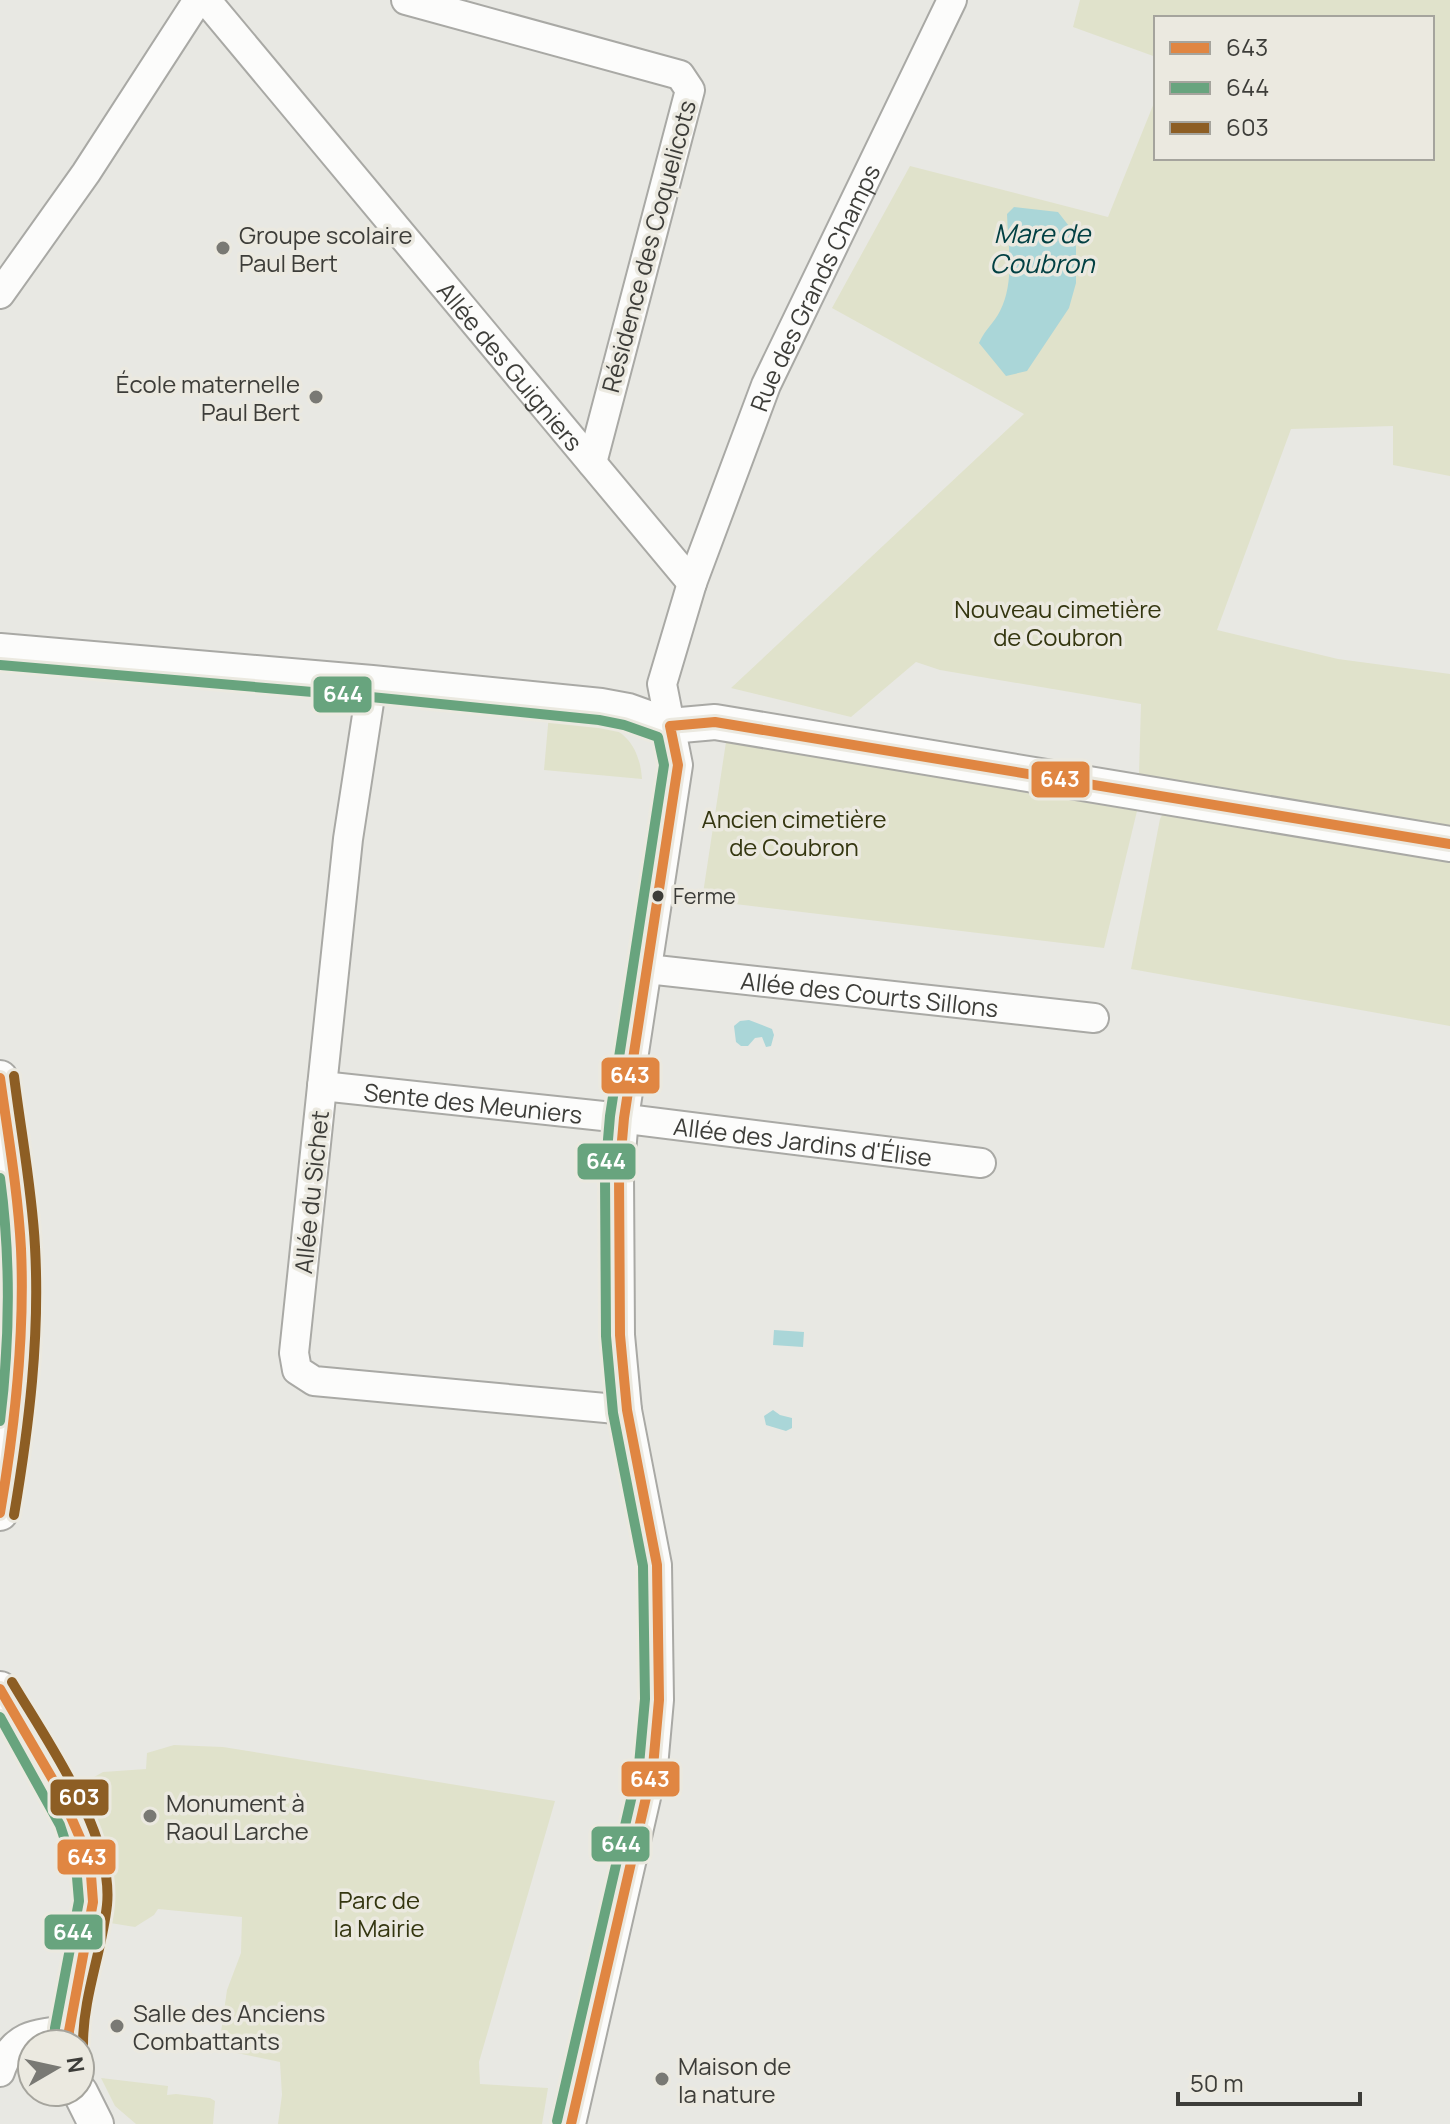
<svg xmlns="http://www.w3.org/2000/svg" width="1450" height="2124" font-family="Manrope,sans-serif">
<rect width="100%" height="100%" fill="#e8e8e3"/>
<path fill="#e0e2cb" d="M1080 0H1450V476L1393 465V426L1291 429 1217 630 1338 659 1450 674V1026L1131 969 1160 819 1178 783 1139 774 1141 704 940 670 916 662 851 717 731 688 1024 414 832 308 910 166 1108 217 1156 98V158H1432V18H1156V57L1073 27Z
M549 714C595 721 638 721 642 779L544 770Z
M726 742 1137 811 1104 948 702 900Z
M174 1745 223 1747 555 1801 479 2062 480 2084 548 2088 542 2124H278L282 2095 280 2062 237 2053 238 2046 229 2045 230 2033 221 2032 227 1990 241 1953 242 1917 158 1909 154 1915 135 1927 104 1922 90 1817 78 1786 103 1772 146 1769 147 1753Z
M101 2078 168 2086 167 2095 176 2094 210 2098 215 2101 213 2124H136L115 2106Z"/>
<path fill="#aad6d8" d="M1014 207 1058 212 1076 235V283L1069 308 1027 371 1006 376 979 343C986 328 994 323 1000 311 1015 282 1008 245 1007 214Z
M749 1020 772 1029 774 1035 771 1046 766 1047 762 1037 755 1038 748 1046H741L736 1042 734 1026 740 1021Z
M774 1330 804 1332 803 1347 773 1345Z
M773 1410 780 1415 792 1418V1428L786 1431 766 1425 764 1416Z"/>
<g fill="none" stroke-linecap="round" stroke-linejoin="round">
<defs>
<g id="minor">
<path id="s1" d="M206 0 692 583"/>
<path d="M406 0 680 75 690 90 592 463"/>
<path d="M0 294 86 173 198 0"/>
<path d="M372 683 348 839 294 1353 297 1370 314 1381 627 1410"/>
<path id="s2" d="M647 969 1094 1018"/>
<path id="s3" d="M322 1086 603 1116 981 1163"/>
<path d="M0 2072C12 2035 34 2033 69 2031"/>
<path id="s4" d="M571 2124 653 1767 659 1700 657 1565 627 1410 620 1335 619 1175 624 1118 678 765 662 684 692 583 766 385 952 0"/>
</g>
<path id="tertiary" d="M0 651 372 683 601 706 628 711 670 726 715 722 1450 844
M0 1078C7 1133 18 1191 21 1247 26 1337 16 1425 0 1513
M0 1689C35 1751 94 1830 93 1902L69 2031V2044
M80 2092 96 2124"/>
</defs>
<use href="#minor" stroke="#a9a9a5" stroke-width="32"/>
<use href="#tertiary" stroke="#a9a9a5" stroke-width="38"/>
<use href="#minor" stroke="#fcfcfb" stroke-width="28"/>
<use href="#tertiary" stroke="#fcfcfb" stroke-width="34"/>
<defs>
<path id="bus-1" d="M670 726 715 722 1450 844
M0 1078C8 1135 18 1192 21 1249 25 1338 15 1426 0 1513
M0 1689 60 1792 84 1847 91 1875 93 1902 69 2031V2044
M571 2124 653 1767 659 1700 657 1565 627 1410 620 1335 619 1175 624 1118 678 765 670 726"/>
<path id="bus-2" d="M0 665 371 697 599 720 624 725 658 737 664 765 610 1116 605 1175 606 1336 613 1413 643 1566 645 1699 639 1765 557 2121
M0 1178C11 1259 10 1340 0 1421
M0 1717 60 1825 77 1877 79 1901 55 2028V2044"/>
<path id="bus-3" d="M14 1515C29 1426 40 1337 35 1247 32 1189 21 1133 14 1076
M12 1682C47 1741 114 1835 107 1905 102 1951 83 1997 83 2044"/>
</defs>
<use href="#bus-1" stroke="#ebe9e0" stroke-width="16"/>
<use href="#bus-2" stroke="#ebe9e0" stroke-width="16"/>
<use href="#bus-3" stroke="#ebe9e0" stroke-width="16"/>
<use href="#bus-1" stroke="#e08642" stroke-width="10"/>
<use href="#bus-2" stroke="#68a47e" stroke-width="10"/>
<use href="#bus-3" stroke="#8d5e24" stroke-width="10"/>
</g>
<g fill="#797974" stroke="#ebe9e0" stroke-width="3">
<circle cx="223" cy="248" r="8"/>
<circle cx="316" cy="397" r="8"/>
<circle cx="150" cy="1816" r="8"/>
<circle cx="117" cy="2026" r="8"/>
<circle cx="662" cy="2079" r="8"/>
</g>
<circle fill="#3d3d39" stroke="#ebe9e0" stroke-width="3" cx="658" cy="896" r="7"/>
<g text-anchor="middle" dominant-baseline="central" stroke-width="7" stroke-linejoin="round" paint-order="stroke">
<g font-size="22" fill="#3d3d39" stroke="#ebe9e0" text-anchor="start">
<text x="673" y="896">Ferme</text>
</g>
<g font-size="24" fill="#3d3d39" stroke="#ebe9e0" text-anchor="start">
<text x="239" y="234">Groupe scolaire<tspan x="239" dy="28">Paul Bert</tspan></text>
<text x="300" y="383" text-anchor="end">École maternelle<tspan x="300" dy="28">Paul Bert</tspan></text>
<text x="166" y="1802">Monument à<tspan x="166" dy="28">Raoul Larche</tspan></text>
<text x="133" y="2012">Salle des Anciens<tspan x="133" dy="28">Combattants</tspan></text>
<text x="678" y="2065">Maison de<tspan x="678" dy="28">la nature</tspan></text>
</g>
<g font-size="24" fill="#3d3d39" stroke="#ebe9e0">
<text transform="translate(648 246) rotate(-75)">Résidence des Coquelicots</text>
<text stroke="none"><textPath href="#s4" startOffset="1884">Rue des Grands Champs</textPath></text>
<text stroke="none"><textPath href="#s1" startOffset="476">Allée des Guigniers</textPath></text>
<text stroke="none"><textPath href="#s2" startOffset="224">Allée des Courts Sillons</textPath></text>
<text stroke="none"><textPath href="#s3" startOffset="152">Sente des Meuniers</textPath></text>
<text stroke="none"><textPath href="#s3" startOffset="484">Allée des Jardins d'Élise</textPath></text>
<text transform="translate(311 1192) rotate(-84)">Allée du Sichet</text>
</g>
<g font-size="24" fill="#343610" stroke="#ebe9e0">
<text x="1058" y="608">Nouveau cimetière<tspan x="1058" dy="28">de Coubron</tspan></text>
<text x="794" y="818">Ancien cimetière<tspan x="794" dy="28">de Coubron</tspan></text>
<text x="379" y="1899">Parc de<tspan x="379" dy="28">la Mairie</tspan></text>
</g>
<g font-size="26" font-style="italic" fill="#024043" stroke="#ebe9e0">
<text x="1042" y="233">Mare de<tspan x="1042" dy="30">Coubron</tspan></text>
</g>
</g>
<g stroke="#ebe9e0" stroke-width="3">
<rect x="312" y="675" width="61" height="39" rx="8" fill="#68a47e"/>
<rect x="1030" y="760" width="61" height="39" rx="8" fill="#e08642"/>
<rect x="600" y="1056" width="61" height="39" rx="8" fill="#e08642"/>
<rect x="576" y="1142" width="61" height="39" rx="8" fill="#68a47e"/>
<rect x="620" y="1760" width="61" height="38" rx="8" fill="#e08642"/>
<rect x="49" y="1778" width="61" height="39" rx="8" fill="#8d5e24"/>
<rect x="590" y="1825" width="61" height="38" rx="8" fill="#68a47e"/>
<rect x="56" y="1838" width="61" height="38" rx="8" fill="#e08642"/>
<rect x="43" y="1913" width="61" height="38" rx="8" fill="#68a47e"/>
</g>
<g font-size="22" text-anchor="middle" font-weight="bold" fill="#fff">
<text x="343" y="702">644</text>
<text x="1060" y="787">643</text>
<text x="630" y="1083">643</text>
<text x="606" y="1169">644</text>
<text x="650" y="1787">643</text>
<text x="79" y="1805">603</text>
<text x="621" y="1852">644</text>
<text x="87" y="1865">643</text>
<text x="73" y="1940">644</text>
</g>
<rect x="1154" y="16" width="280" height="144" fill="#ebe9e0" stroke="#a5a49d" stroke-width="2"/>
<rect x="1170" y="42" width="40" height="12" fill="#e08642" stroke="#a5a49d" stroke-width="2"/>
<text x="1226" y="56" font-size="24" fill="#3d3d39">643</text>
<rect x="1170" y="82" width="40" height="12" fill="#68a47e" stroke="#a5a49d" stroke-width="2"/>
<text x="1226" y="96" font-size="24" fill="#3d3d39">644</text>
<rect x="1170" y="122" width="40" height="12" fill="#8d5e24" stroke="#a5a49d" stroke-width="2"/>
<text x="1226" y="136" font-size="24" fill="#3d3d39">603</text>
<g transform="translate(56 2068) rotate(81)"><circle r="38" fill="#ebe9e0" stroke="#a5a49d" stroke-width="2"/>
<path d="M0-6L14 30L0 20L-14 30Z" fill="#797974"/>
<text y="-12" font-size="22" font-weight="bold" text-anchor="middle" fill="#3d3d39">N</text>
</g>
<path d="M1178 2092v12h182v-12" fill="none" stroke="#3d3d39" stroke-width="4"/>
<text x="1190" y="2092" font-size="24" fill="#3d3d39" stroke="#ebe9e0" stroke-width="6" paint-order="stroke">50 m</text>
</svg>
